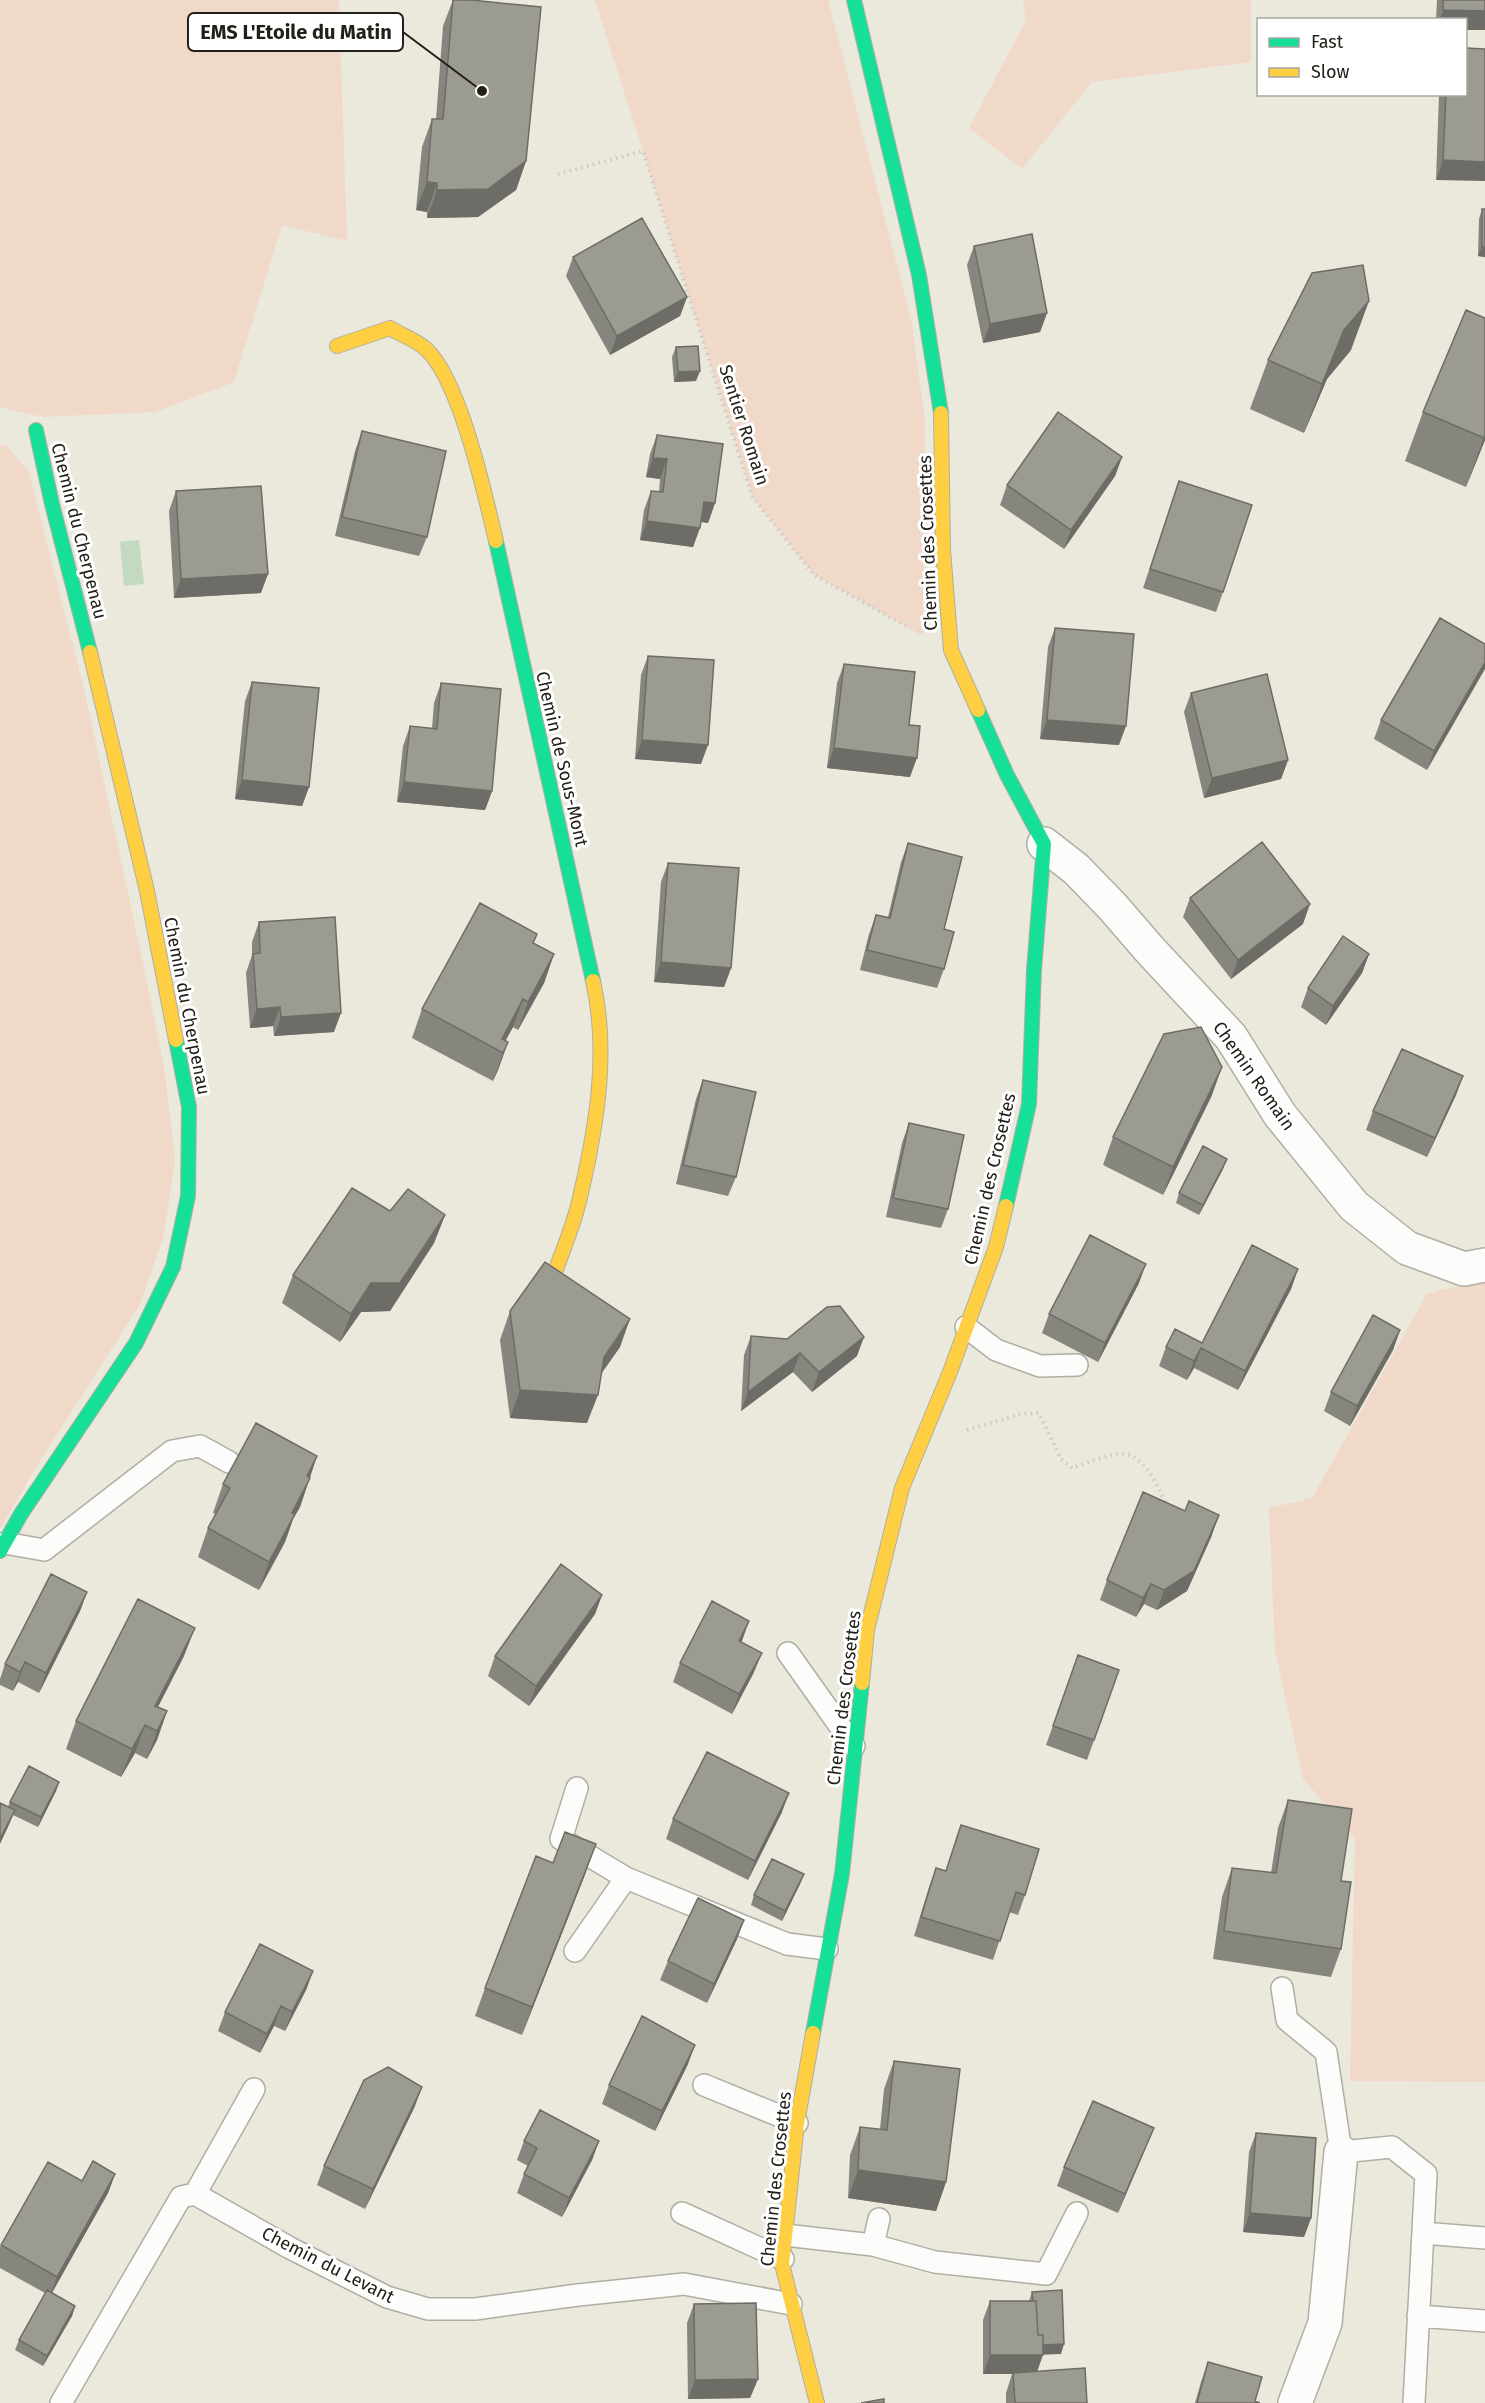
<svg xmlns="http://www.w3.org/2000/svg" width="1485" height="2403" font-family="'Fira Sans',sans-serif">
<rect width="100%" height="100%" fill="#ebe8dc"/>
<path fill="#f1d9ca" d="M0 0H339L347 241 282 225 234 382 155 412 42 417 0 407Z
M595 0H828L912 323 925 421 923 636 814 575 752 496Z
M1023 0H1251V62L1092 82 1022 169 969 128 1026 20Z
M0 445 7 446 29 472 84 689 130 902 164 1065 175 1161 163 1239 139 1306 38 1464 0 1529Z
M1485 1279V2082L1350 2081 1355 1838 1303 1779 1275 1650 1269 1508 1312 1498 1427 1294Z"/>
<path fill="#c4dac0" d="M139 540 144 584 124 586 120 542Z"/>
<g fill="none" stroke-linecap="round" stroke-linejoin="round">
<defs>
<path id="lane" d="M966 1327 996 1350 1040 1366 1077 1365
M5 1543 44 1550 172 1451 200 1446 229 1462
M788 1653 854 1746
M577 1788 561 1839 626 1878 787 1944 827 1949
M575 1951 626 1878
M1282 1988 1287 2020 1326 2052 1341 2152 1392 2147 1426 2174 1414 2403
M704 2085 797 2123
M195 2194 254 2089
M682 2213 783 2259
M1423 2233 1485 2238
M785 2235 873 2245 935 2262 1046 2274 1077 2213
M873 2245 879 2219
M1418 2316 1485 2321
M61 2403 181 2197 195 2194 290 2248 387 2297 428 2309H475L578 2295 684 2284 791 2304"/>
<path id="street" d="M1044 844 1076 869 1112 906 1150 950 1231 1037 1280 1115 1354 1206 1407 1248 1464 1269 1485 1265
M1295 2403 1325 2323 1341 2152"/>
<path id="fast" d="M854 0 919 275 941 413
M36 430 52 504 90 652
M496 541 593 981
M978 710 1007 775 1044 844 1034 970 1029 1104 1006 1206
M0 1551 21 1514 136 1343 173 1267 188 1196 189 1107 176 1040
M813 2033 842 1874 862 1683"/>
<path id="slow" d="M337 346 390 328C401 335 416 340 426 349 460 380 485 495 496 541
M941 413 943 550 951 650 978 710
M90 652 147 891 176 1040
M552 1280C562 1252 575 1223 581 1193 597 1124 609 1051 593 981
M862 1683 867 1630 902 1488 950 1372 996 1247 1006 1206
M813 2033 797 2123 782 2264 817 2403"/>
</defs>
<use href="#lane" stroke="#b0aea4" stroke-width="24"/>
<use href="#street" stroke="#b0aea4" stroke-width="36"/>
<use href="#fast" stroke="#b0aea4" stroke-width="16"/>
<use href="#slow" stroke="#b0aea4" stroke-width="16"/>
<path stroke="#cccac6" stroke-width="4" stroke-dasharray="1.5 4.5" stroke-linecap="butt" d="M558 174 643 151 752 496 814 575 910 628
M967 1430 1021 1414 1039 1413 1061 1459 1072 1468C1086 1463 1102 1457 1117 1454 1143 1450 1158 1486 1166 1505"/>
<use href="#lane" stroke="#fcfcfa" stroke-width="21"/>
<use href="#street" stroke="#fcfcfa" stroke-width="33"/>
<use href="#fast" stroke="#16e098" stroke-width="14"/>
<use href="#slow" stroke="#ffcf43" stroke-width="14"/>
</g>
<path fill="#86857e" d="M453 0H471L526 161 516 190 478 217 427 218V212L416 210 422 147 432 119H436L443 26Z
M1437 0H1485V30H1466V20H1436Z
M1485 49 1436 180 1439 94H1466Z
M1482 209H1485V257L1478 256 1479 219Z
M974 246 1047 313 1040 332 983 343 967 265Z
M573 257 687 297 680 316 610 355 566 276Z
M1485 318V440L1466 487 1405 461 1423 412Z
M676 347 696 381 674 382 672 357Z
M1351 350 1327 379 1304 433 1250 409 1268 360Z
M362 431 427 537 419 556 335 536 355 451Z
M657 435 715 503 708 523 701 522 693 547 640 540 644 510 651 491 659 492 660 479 646 477 650 454Z
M1122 457 1115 476 1064 549 1000 505 1007 485Z
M1179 481 1223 592 1216 612 1143 588Z
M176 491 261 593 174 598 169 511Z
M1055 628 1119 745 1040 739 1048 647Z
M1485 644 1427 770 1374 739 1381 720Z
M648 656 701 764 635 759 641 675Z
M844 664 909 725 910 777 827 768 837 683Z
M252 682 309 787 302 806 235 799 245 701Z
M441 683 492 791 485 810 397 802 403 746 410 726 432 728 434 703Z
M1191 693 1288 760 1281 779 1204 798 1184 712Z
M908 843 944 969 937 988 860 970 869 934 876 915 888 917 901 862Z
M668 863 731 968 724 987 654 982 661 882Z
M1190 898 1303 924 1231 979 1183 917Z
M259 922 334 1032 274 1036 273 1026 250 1028 246 973 252 955V942Z
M534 944 554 954 544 983 518 1030 513 1027 505 1041 508 1042 498 1070 493 1081 412 1038 422 1009Z
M1369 954 1362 973 1326 1025 1301 1007 1308 988Z
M1463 1076 1456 1095 1427 1157 1366 1130 1373 1111Z
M703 1080 736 1177 728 1196 676 1184 696 1099Z
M1212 1095 1163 1195 1103 1165 1113 1137Z
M909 1123 948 1209 941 1228 886 1217 902 1143Z
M1223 1169 1199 1215 1176 1203 1179 1193Z
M390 1211 445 1215 434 1243 390 1311 361 1312 340 1342 282 1303 293 1275Z
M1298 1269 1291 1289 1238 1390 1194 1368 1187 1380 1159 1366 1166 1347 1202 1343Z
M1139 1283 1098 1362 1042 1333 1049 1314Z
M510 1311 620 1347 601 1374 587 1423 510 1418 500 1340Z
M1400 1330 1393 1350 1350 1426 1324 1411 1331 1392Z
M751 1336 857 1356 812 1392 793 1372 741 1411 744 1355Z
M317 1456 300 1507 293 1519 285 1542 259 1590 198 1557 208 1528 216 1514 213 1513 223 1484Z
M1212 1535 1187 1591 1157 1610 1144 1604 1136 1617 1100 1600 1107 1580Z
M87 1592 80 1611 39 1693 18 1682 13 1691 0 1685V1679L5 1664Z
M602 1595 595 1614 529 1706 488 1676 495 1656Z
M741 1642 754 1672 732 1714 673 1682 680 1663Z
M1078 1655 1119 1670 1087 1760 1046 1745Z
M184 1656 158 1707 167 1711 157 1740 147 1759 135 1753 121 1777 66 1749 76 1721Z
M59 1782 56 1791 38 1827 13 1815 7 1829 8 1807 10 1802Z
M1288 1800 1341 1881V1949L1331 1977 1213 1959 1222 1897 1232 1868 1271 1873 1278 1828Z
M782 1812 748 1880 666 1839 673 1819Z
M961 1825 1025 1895 1018 1915 1009 1912 993 1960 914 1936 929 1887 936 1868 946 1871Z
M553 1863 586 1872 522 2035 475 2016 485 1988Z
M804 1874 800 1884 782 1921 751 1905 754 1895Z
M744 1920 737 1939 707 2003 660 1980 668 1961Z
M313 1971 306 1990 285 2031 274 2026 260 2053 218 2031 225 2012Z
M894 2061 946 2182 936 2211 848 2198 850 2155 860 2127 880 2129 884 2089Z
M688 2064 655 2131 602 2104 609 2085Z
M415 2106 365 2209 317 2185 324 2166Z
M1256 2133 1311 2218 1304 2237 1243 2232 1249 2152Z
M524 2141H599L592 2160 562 2217 517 2193 524 2174 528 2166 517 2160Z
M1146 2147 1118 2213 1057 2186 1064 2167Z
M115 2174 108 2193 52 2293 75 2306 72 2316 43 2366 15 2350 19 2340 45 2293 0 2268V2247L1 2245 82 2181Z
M1032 2292 1061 2354H1043L1037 2372 1087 2403H1006V2393L1012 2374H983V2320L990 2301H1029Z
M694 2304 758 2379 750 2398 688 2399 687 2323Z
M1208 2362 1255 2401 1260 2403H1195L1201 2382Z"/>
<path fill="#6d6c66" d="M1443 10 1485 11V30H1466V20H1440Z
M1443 160 1485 162V181L1436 180Z
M526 161 516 190 478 217 427 218 437 190Z
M427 182 437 183 427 212 416 210Z
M1482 247H1485V257L1478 256Z
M687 297 680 316 610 355 617 336Z
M1369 301 1351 350 1327 379 1304 433 1322 384 1344 330Z
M1047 313 1040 332 983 343 990 324Z
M700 371 696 381 674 382 678 372Z
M1485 434V440L1466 487Z
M1122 457 1115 476 1064 549 1071 530Z
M653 458 667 459 660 479 646 477Z
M704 502 715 503 708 523 697 521Z
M647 521 700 528 693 547 640 540Z
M268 574 261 593 174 598 181 579Z
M1485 662V669L1427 770 1434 751Z
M1047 720 1126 726 1119 745 1040 739Z
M642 740 708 745 701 764 635 759Z
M834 748 917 758 910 777 827 768Z
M1288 760 1281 779 1204 798 1212 778Z
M242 780 309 787 302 806 235 799Z
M404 782 492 791 485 810 397 802Z
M1310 904 1303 924 1231 979 1238 960Z
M554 954 544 983 518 1030 528 1002Z
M1369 954 1362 973 1326 1025 1333 1006Z
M661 962 731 968 724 987 654 982Z
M523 999 513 1027 500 1051 502 1039Z
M280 1007 273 1026 250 1028 257 1009Z
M341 1013 334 1032 274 1036 281 1017Z
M508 1042 498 1070 493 1081 503 1053Z
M1222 1067 1212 1095 1163 1195 1173 1167Z
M1463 1076 1456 1095 1427 1157 1435 1138Z
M1227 1159 1223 1169 1199 1215 1203 1205Z
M445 1215 434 1243 390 1311 361 1312 340 1342 351 1314 371 1283Z
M1146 1264 1139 1283 1098 1362 1105 1343Z
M1298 1269 1291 1289 1238 1390 1245 1371Z
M630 1319 620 1347 593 1385 604 1357Z
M1400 1330 1393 1350 1350 1426 1357 1406Z
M864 1337 857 1356 812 1392 819 1372Z
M1201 1348 1194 1368 1187 1380 1194 1361Z
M800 1353 793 1372 741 1411 748 1392Z
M520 1390 598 1395 587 1423 510 1418Z
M317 1456 300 1507 293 1519 285 1542 259 1590 269 1562 307 1476Z
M1219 1515 1212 1535 1187 1591 1157 1610 1164 1590Z
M1151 1584 1144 1604 1136 1617 1143 1598Z
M87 1592 80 1611 39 1693 46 1673Z
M602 1595 595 1614 529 1706 536 1686Z
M749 1621 742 1641 732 1660 739 1641Z
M195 1628 184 1656 148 1726 155 1706Z
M762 1653 754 1672 732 1714 739 1694Z
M25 1662 18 1682 13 1691 20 1672Z
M167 1711 157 1740 147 1759 157 1731Z
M145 1725 135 1753 121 1777 132 1749Z
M59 1782 56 1791 38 1827 41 1817Z
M789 1793 782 1812 748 1880 755 1861Z
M15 1810 7 1829 0 1844V1839Z
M596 1844 586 1872 522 2035 532 2007Z
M804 1874 800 1884 782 1921 785 1911Z
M744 1920 737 1939 707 2003 714 1984Z
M313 1971 306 1990 285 2031 292 2012Z
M281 2006 274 2026 260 2053 267 2034Z
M695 2045 688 2064 655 2131 662 2111Z
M422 2087 415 2106 365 2209 373 2189Z
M1154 2128 1146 2147 1118 2213 1125 2194Z
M599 2141 592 2160 562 2217 569 2198Z
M858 2170 946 2182 936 2211 848 2198Z
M115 2174 108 2193 50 2296 57 2277Z
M1250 2213 1311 2218 1304 2237 1243 2232Z
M75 2306 72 2316 43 2366 47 2356Z
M1064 2344 1061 2354 1036 2355H1043L1036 2374H983L990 2355 1034 2345Z
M758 2379 750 2398 688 2399 695 2380Z"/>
<path fill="#9c9b92" stroke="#6d6c66" stroke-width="1.5" d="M453 0H471L541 7 526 161 488 189 437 190V183L427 182 432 119H443Z
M1443 0H1485V11L1443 10Z
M1466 48 1485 49V162L1443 160 1446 94H1466Z
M1482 209H1485V247H1482Z
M642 218 687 297 617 336 573 257Z
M1032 234 1047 313 990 324 974 246Z
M1363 265 1369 301 1344 330 1322 384 1268 360 1312 273Z
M1466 310 1485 318V434L1484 438 1423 412Z
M698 346 700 371 678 372 676 347Z
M1058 412 1122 457 1071 530 1007 485Z
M362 431 446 451 427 537 342 517Z
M657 435 723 444 715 503 704 502 700 528 647 521 651 491 663 492 667 459 653 458Z
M1179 481 1252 505 1223 592 1150 569Z
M261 486 268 574 181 579 176 491Z
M1440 618 1485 644V662L1434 751 1381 720Z
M1055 628 1134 634 1126 726 1047 720Z
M648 656 714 660 708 745 642 740Z
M844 664 915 672 909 725 920 726 917 758 834 748Z
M1267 674 1288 760 1212 778 1191 693Z
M252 682 319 688 309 787 242 780Z
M441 683 501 689 492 791 404 782 410 726 437 729Z
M1262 842 1310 904 1238 960 1190 898Z
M908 843 962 857 944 929 954 932 944 969 867 950 876 915 890 918Z
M668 863 739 868 731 968 661 962Z
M480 903 537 934 533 943 554 954 528 1002 523 999 502 1039 508 1042 503 1053 422 1009Z
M335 917 341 1013 281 1017 280 1007 257 1009 253 954 260 953 259 922Z
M1343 936 1369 954 1333 1006 1308 988Z
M1201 1027 1222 1067 1173 1167 1113 1137 1164 1034Z
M1402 1049 1463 1076 1435 1138 1373 1111Z
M703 1080 756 1092 736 1177 683 1165Z
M909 1123 964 1135 948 1209 893 1198Z
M1203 1146 1227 1159 1203 1205 1179 1193Z
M352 1188 390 1211 408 1189 445 1215 400 1283H371L351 1314 293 1275Z
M1090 1235 1146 1264 1105 1343 1049 1314Z
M1252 1245 1298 1269 1245 1371 1201 1348 1194 1361 1166 1347 1175 1329 1202 1343Z
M545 1262 630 1319 604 1357 598 1395 520 1390 510 1311Z
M840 1306 864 1337 819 1372 800 1353 748 1392 751 1336 787 1339 827 1307Z
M1373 1315 1400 1330 1357 1406 1331 1392Z
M256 1423 317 1456 307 1476 310 1478 292 1513 295 1514 269 1562 208 1528 230 1488 223 1484Z
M1143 1492 1185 1511 1189 1501 1219 1515 1194 1571 1164 1590 1151 1584 1143 1598 1107 1580Z
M561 1564 602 1595 536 1686 495 1656Z
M51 1574 87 1592 46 1673 25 1662 20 1672 5 1664Z
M138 1599 195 1628 155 1706 167 1711 157 1731 145 1725 132 1749 76 1721Z
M712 1601 749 1621 739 1641 762 1653 739 1694 680 1663Z
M1078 1655 1119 1670 1094 1740 1053 1726Z
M707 1752 789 1793 755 1861 673 1819Z
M29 1766 59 1782 41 1817 10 1802Z
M1288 1800 1352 1809 1341 1881 1351 1882 1341 1949 1224 1931 1232 1868 1276 1873Z
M0 1803 15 1810 0 1839Z
M961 1825 1039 1849 1025 1895 1016 1892 1000 1941 921 1917 936 1868 946 1871Z
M565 1832 596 1844 532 2007 485 1988 536 1856 553 1863Z
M772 1859 804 1874 785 1911 754 1895Z
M698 1898 744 1920 714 1984 668 1961Z
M260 1944 313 1971 292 2012 281 2006 267 2034 225 2012Z
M642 2016 695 2045 662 2111 609 2085Z
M894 2061 960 2069 946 2182 858 2170 860 2127 887 2130Z
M388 2067 422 2087 373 2189 324 2166 364 2080Z
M1093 2101 1154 2128 1125 2194 1064 2167Z
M540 2110 599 2141 569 2198 524 2174 537 2148 524 2141Z
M1256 2133 1316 2138 1311 2218 1250 2213Z
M93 2161 115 2174 57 2277 1 2245 48 2162 82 2181Z
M47 2290 75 2306 47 2356 19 2340Z
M1062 2290 1064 2344 1043 2345V2335H1038L1036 2301H1033L1032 2292Z
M990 2301H1036L1038 2335H1043V2355H990Z
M756 2303 758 2379 695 2380 694 2304Z
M1208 2362 1262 2377 1255 2401 1260 2403H1197Z
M1085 2368 1087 2403H1015L1013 2373Z
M884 2399V2403H861Z"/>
<g text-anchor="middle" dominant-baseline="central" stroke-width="6" stroke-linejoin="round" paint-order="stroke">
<g font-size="18" fill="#232019" stroke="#fff">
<text transform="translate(744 425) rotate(72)">Sentier Romain</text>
<text transform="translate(79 531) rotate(76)">Chemin du Cherpenau</text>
<text transform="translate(928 543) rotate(-92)">Chemin des Crosettes</text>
<text transform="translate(562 759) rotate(77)">Chemin de Sous-Mont</text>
<text transform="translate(187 1006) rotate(79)">Chemin du Cherpenau</text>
<text transform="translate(1254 1076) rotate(55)">Chemin Romain</text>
<text transform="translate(990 1179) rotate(-77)">Chemin des Crosettes</text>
<text transform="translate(844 1698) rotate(-83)">Chemin des Crosettes</text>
<text transform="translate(776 2179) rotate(-84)">Chemin des Crosettes</text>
<text transform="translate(328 2265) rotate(27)">Chemin du Levant</text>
</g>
</g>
<path fill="none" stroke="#232019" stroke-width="2" d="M482 91L403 32"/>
<circle fill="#232019" stroke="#fff" stroke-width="2" cx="482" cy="91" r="6"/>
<rect fill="#fff" stroke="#232019" stroke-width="2" x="188" y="13" width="215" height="38" rx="6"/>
<g font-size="20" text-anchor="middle" font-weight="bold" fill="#232019">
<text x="296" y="39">EMS L'Etoile du Matin</text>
</g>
<rect x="1257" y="18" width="210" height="78" fill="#ffffff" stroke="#a7a6a3" stroke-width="1.5"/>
<rect x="1269" y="38" width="30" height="9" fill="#16e098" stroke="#a7a6a3" stroke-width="1.5"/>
<text x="1311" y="48" font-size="18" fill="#232019">Fast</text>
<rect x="1269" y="68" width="30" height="9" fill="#ffcf43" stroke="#a7a6a3" stroke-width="1.5"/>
<text x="1311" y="78" font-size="18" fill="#232019">Slow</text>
</svg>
